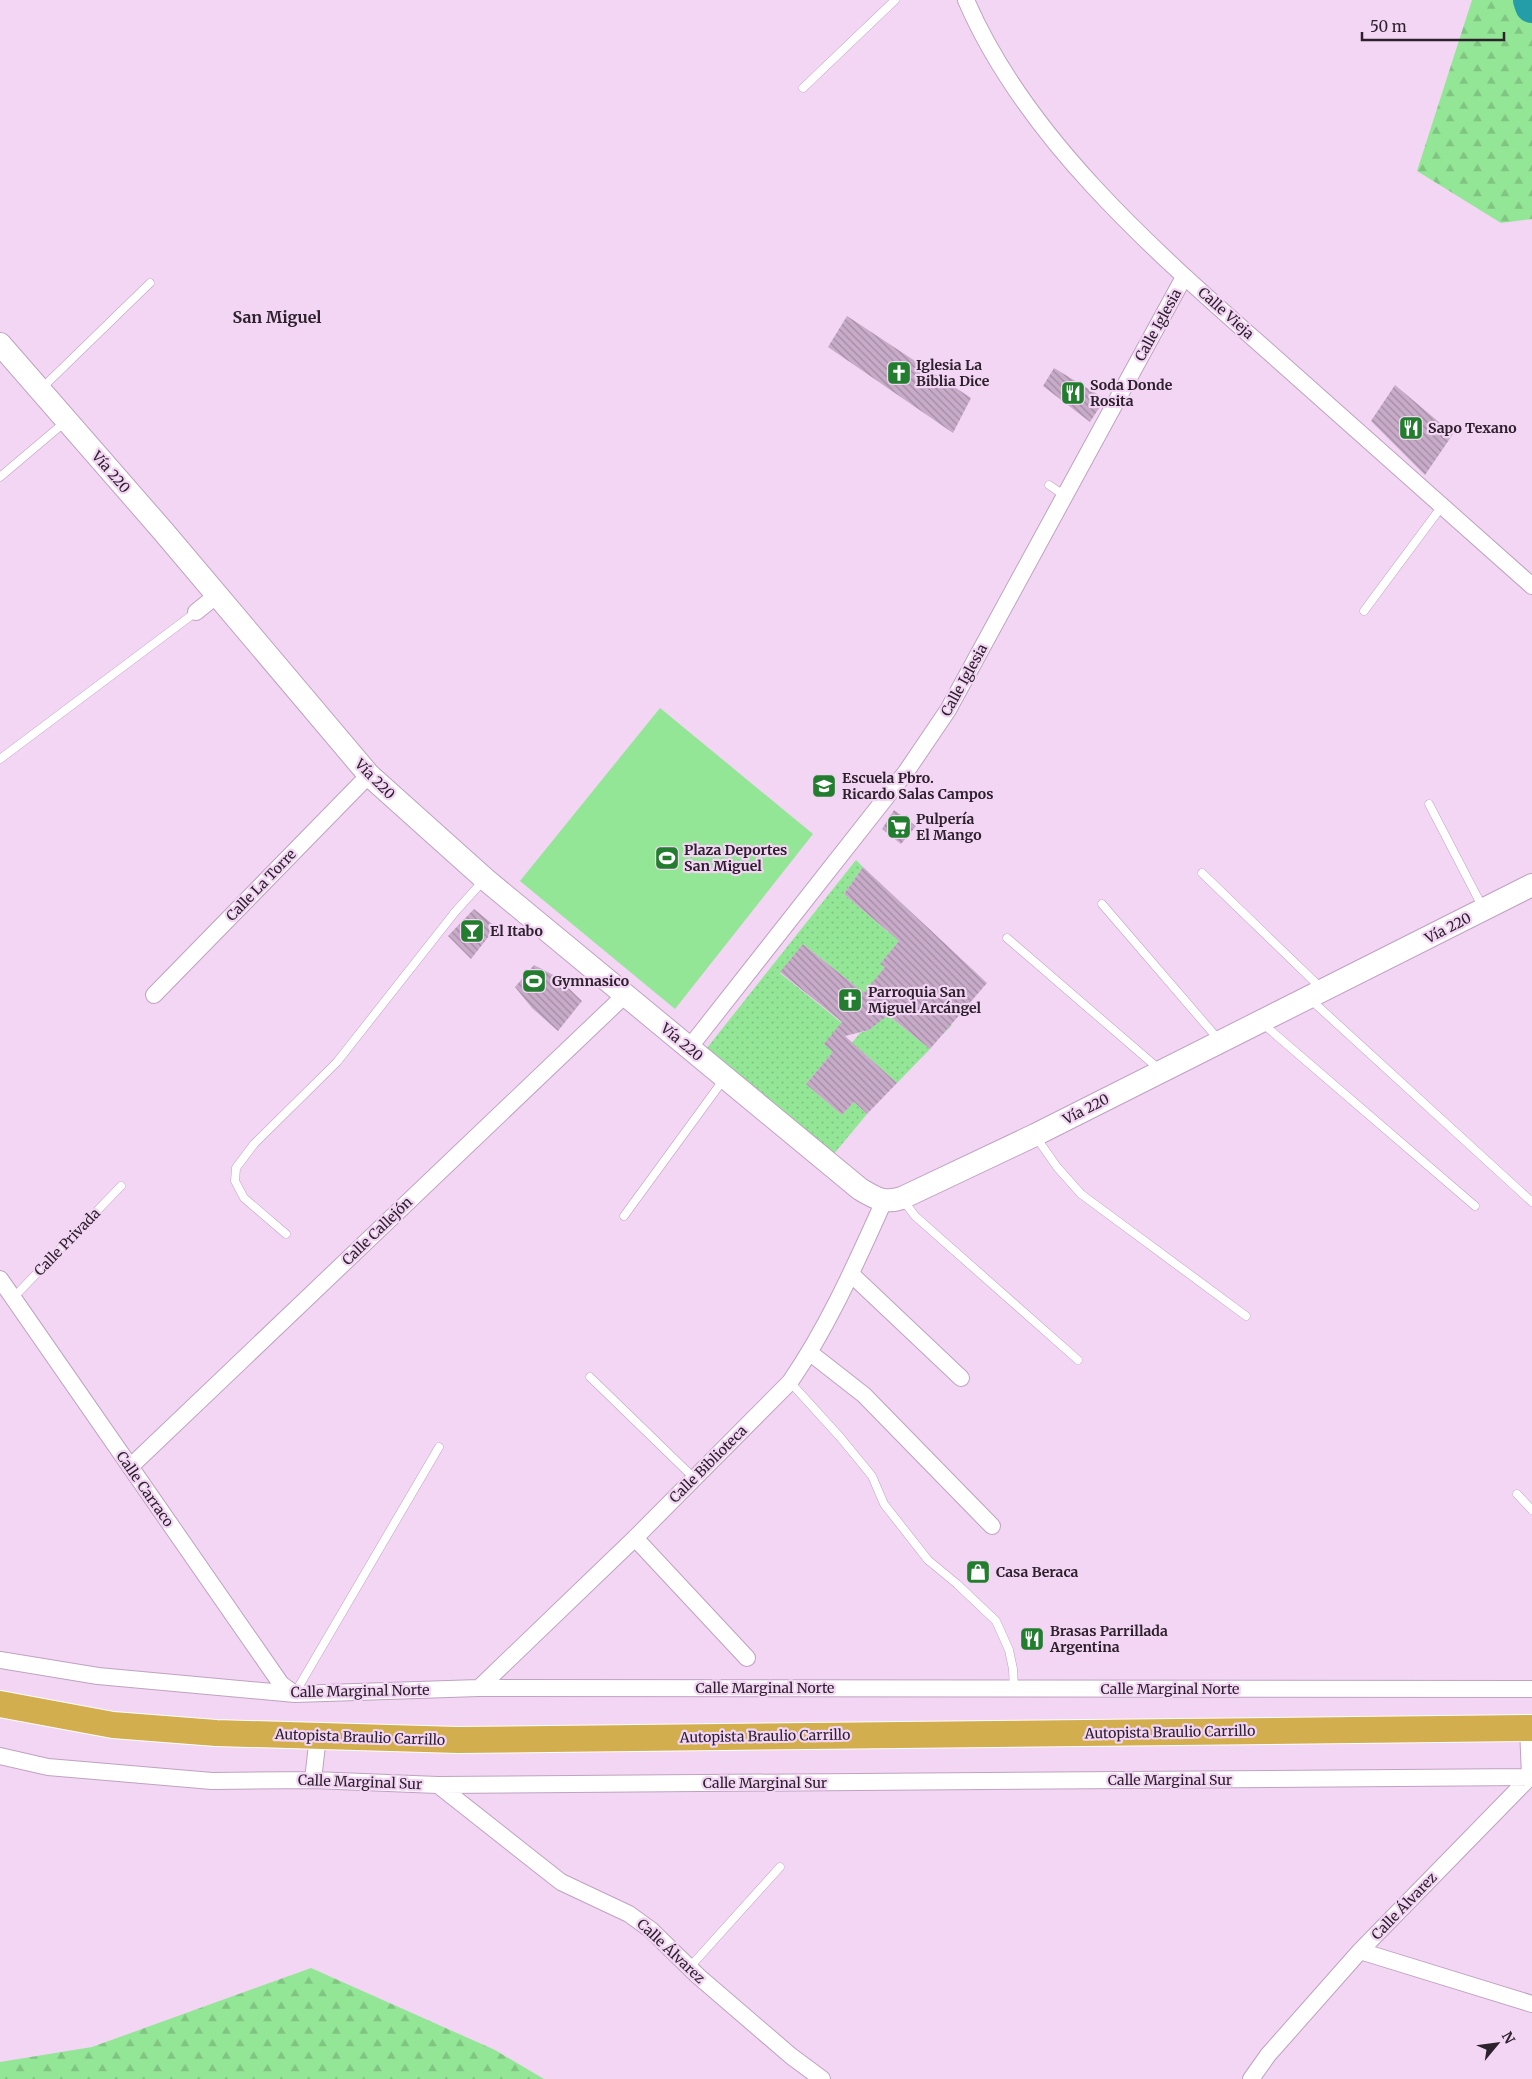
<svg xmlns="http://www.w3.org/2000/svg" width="1532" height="2079" font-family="Merriweather,serif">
<defs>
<pattern id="grass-dots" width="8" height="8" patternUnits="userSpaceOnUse" patternTransform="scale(1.25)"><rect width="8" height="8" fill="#93e696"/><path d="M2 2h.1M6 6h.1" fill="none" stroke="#7fc581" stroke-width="1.8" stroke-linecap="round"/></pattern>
<pattern id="forest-firs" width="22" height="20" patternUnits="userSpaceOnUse" patternTransform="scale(1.25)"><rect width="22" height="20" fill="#93e696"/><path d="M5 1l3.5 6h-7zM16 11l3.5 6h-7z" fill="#7fc581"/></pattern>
<pattern id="building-back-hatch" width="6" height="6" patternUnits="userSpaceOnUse" patternTransform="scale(1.25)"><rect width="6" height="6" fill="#c7abc8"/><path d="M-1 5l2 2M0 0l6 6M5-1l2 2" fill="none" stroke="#a28ba3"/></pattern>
</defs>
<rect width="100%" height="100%" fill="#f3d5f4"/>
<path fill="url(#grass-dots)" d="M856 860 863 867 844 894 888 932 917 918 881 964 952 1025 943 1034 864 993 803 944 780 973 842 1023 833 1052 806 1084 842 1115 854 1102 867 1114 833 1155 707 1048Z
M879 1008 930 1049 897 1083 864 1053 846 1050 860 1033 869 1030 876 1024Z"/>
<path fill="url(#forest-firs)" d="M1472 0H1532V219L1501 223 1417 171Z
M311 1968 495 2050 544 2079H0V2062L92 2047Z"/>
<path fill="#93e696" d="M660 708 813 834 675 1009 520 881Z"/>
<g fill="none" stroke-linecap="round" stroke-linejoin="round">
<path stroke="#249da9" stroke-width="34" d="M1530 0 1532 6"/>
</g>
<path fill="url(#building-back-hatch)" d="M847 316 971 398 953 433 828 347Z
M1054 368 1105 399 1090 422 1043 386Z
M1395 385 1453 434 1425 475 1371 421Z
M894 810 916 826 901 844 882 829Z
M863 867 987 983 930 1049 888 1015 869 1030 845 1036 897 1083 867 1114 854 1102 842 1115 806 1084 833 1052 824 1044 842 1022 780 972 803 944 864 993 885 967 880 964 899 941 844 894Z
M474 909 496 927 471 959 448 936Z
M534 965 557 977 582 1001 558 1031 532 1008 515 987Z"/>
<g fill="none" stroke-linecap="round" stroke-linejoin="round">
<defs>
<path id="service" d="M803 88 895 0
M41 389 150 283
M0 477 65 422
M1049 485 1065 496
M1364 611 1442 506
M0 759 196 612
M1429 804 1483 908
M1202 873 1322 989
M1102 904 1219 1040
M1007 938 1159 1069
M1310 999 1532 1202
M1262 1023 1475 1206
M1036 1137 1057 1167 1081 1194 1246 1316
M903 1200 915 1216 1078 1360
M624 1216 724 1079
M286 1234 244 1198 235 1181 236 1168 254 1144 337 1062 455 912 483 881
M13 1298 121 1186
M590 1377 694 1478
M790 1382 840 1437 872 1476 884 1504 928 1560 957 1584 996 1621 1009 1650 1013 1669 1014 1689
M1517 1494 1532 1510
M295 1693 439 1447
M689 1968 780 1867"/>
<path id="minor" d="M966 0C1028 144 1164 259 1279 361 1364 436 1448 511 1532 586
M196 612 217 595
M154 995 369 775
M689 1048 906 772 948 710 1184 277
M851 1274 961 1378
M0 1279 281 1684 295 1694
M809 1352 864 1395 992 1526
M130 1467 625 995
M635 1538 747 1658
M0 1660 98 1676 295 1694 479 1688 1532 1689
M479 1688 635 1538 790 1382C829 1325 856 1263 884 1201
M0 1756 48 1767 212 1781 313 1780 438 1785 1532 1777
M313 1780 318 1736
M438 1785 561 1882 629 1914 651 1930 698 1976 791 2056 822 2079
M1360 1951 1532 2004
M1251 2079 1268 2055 1360 1951 1530 1777 1528 1728"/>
<path id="secondary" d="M0 344 163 531 369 775 485 879 860 1189C875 1198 884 1204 902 1198L1035 1135 1532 885"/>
<path id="trunk" d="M0 1704 113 1725 216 1733 458 1740 1532 1728"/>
</defs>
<use href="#service" stroke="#bfa2c0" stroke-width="9"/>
<use href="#minor" stroke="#bfa2c0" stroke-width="18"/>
<use href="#secondary" stroke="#bfa2c0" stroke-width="24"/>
<use href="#trunk" stroke="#fff" stroke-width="28"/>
<use href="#service" stroke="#fff" stroke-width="8"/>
<use href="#minor" stroke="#fff" stroke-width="16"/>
<use href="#secondary" stroke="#fff" stroke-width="22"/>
<use href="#trunk" stroke="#d3ae4e" stroke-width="26"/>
</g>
<defs>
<symbol id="church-square" viewBox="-11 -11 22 22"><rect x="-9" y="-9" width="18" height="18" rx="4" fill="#227e2e" stroke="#f3d5f4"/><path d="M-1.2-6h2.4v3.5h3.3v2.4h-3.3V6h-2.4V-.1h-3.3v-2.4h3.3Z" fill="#fff"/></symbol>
<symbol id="restaurant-square" viewBox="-11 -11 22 22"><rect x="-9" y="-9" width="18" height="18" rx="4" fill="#227e2e" stroke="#f3d5f4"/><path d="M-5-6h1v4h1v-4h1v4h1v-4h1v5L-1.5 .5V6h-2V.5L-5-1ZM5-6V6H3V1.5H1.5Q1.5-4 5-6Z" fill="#fff"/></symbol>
<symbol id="school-square" viewBox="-11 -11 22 22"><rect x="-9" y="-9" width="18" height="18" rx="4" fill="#227e2e" stroke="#f3d5f4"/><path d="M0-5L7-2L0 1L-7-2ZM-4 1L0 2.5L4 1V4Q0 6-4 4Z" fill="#fff"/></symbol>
<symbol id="supermarket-square" viewBox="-11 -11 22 22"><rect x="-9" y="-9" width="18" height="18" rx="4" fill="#227e2e" stroke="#f3d5f4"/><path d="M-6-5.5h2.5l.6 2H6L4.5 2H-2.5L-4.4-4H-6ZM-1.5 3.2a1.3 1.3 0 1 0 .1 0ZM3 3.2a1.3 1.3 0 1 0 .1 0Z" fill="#fff"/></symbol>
<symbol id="stadium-square" viewBox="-11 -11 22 22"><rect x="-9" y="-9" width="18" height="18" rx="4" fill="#227e2e" stroke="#f3d5f4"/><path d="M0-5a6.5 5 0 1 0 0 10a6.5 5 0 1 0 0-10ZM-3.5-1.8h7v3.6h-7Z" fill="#fff"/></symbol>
<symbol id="bar-square" viewBox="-11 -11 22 22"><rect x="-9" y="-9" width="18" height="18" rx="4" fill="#227e2e" stroke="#f3d5f4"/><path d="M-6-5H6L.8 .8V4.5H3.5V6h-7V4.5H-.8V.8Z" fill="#fff"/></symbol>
<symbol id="shop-square" viewBox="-11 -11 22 22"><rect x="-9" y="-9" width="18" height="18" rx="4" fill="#227e2e" stroke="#f3d5f4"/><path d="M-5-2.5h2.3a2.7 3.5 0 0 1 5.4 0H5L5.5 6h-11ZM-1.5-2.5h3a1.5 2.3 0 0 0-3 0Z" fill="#fff"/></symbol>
</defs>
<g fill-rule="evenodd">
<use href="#church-square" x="885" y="359" width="28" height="28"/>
<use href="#restaurant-square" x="1059" y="379" width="28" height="28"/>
<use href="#restaurant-square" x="1397" y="414" width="28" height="28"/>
<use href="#school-square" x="810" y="772" width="28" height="28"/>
<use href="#supermarket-square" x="885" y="813" width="28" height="28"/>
<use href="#stadium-square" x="653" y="844" width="28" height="28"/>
<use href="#bar-square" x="458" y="917" width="28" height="28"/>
<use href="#stadium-square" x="520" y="967" width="28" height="28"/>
<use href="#church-square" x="836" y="986" width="28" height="28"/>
<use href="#shop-square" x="964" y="1558" width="28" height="28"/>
<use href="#restaurant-square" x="1018" y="1625" width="28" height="28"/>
</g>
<g text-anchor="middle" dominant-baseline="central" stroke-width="4.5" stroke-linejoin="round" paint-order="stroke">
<g font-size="14" fill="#2c212c" stroke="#f3d5f4">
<text transform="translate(1226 313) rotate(42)">Calle Vieja</text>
<text transform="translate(1158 325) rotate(-61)">Calle Iglesia</text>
<text transform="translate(111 472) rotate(49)">Vía 220</text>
<text transform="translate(964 680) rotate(-61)">Calle Iglesia</text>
<text transform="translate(375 779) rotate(45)">Vía 220</text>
<text transform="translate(261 885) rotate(-46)">Calle La Torre</text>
<text transform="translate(1448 928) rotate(-27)">Vía 220</text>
<text transform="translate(682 1042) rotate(40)">Vía 220</text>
<text transform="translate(1086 1109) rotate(-27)">Vía 220</text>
<text transform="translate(377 1231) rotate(-44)">Calle Callejón</text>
<text transform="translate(67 1242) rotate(-46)">Calle Privada</text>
<text transform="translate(708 1464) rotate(-45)">Calle Biblioteca</text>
<text transform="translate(145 1489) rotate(55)">Calle Carraco</text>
<text x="765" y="1688">Calle Marginal Norte</text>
<text x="1170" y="1689">Calle Marginal Norte</text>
<text transform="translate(360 1691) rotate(-1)">Calle Marginal Norte</text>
<text transform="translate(1170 1732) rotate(-1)">Autopista Braulio Carrillo</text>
<text transform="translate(765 1736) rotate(-1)">Autopista Braulio Carrillo</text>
<text transform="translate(360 1737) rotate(2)">Autopista Braulio Carrillo</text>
<text x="1170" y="1780">Calle Marginal Sur</text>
<text transform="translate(360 1782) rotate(2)">Calle Marginal Sur</text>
<text x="765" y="1783">Calle Marginal Sur</text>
<text transform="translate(1404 1906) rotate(-46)">Calle Álvarez</text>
<text transform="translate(671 1951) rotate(43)">Calle Álvarez</text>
</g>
<g font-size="14" font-weight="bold" fill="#2c212c" stroke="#f3d5f4" text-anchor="start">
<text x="916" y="365">Iglesia La<tspan x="916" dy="16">Biblia Dice</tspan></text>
<text x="1090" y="385">Soda Donde<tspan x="1090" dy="16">Rosita</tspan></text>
<text x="1428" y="428">Sapo Texano</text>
<text x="842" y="778">Escuela Pbro.<tspan x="842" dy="16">Ricardo Salas Campos</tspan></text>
<text x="916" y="819">Pulpería<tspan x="916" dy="16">El Mango</tspan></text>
<text x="684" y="850">Plaza Deportes<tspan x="684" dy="16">San Miguel</tspan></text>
<text x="490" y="931">El Itabo</text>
<text x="552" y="981">Gymnasico</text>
<text x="868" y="992">Parroquia San<tspan x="868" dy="16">Miguel Arcángel</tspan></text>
<text x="996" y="1572">Casa Beraca</text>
<text x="1050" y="1631">Brasas Parrillada<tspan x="1050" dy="16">Argentina</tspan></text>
</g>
<g font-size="16" font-weight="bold" fill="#2c212c" stroke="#f3d5f4">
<text x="277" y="317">San Miguel</text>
</g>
</g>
<g transform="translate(1497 2044) rotate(61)" stroke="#f3d5f4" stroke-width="4" paint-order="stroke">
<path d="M0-4L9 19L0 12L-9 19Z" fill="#2c212c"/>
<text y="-8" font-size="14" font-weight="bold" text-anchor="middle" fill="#2c212c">N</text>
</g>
<path d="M1362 32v8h142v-8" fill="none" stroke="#2c212c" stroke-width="2.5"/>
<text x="1370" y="32" font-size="15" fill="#2c212c" stroke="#f3d5f4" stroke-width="4" paint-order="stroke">50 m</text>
</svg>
